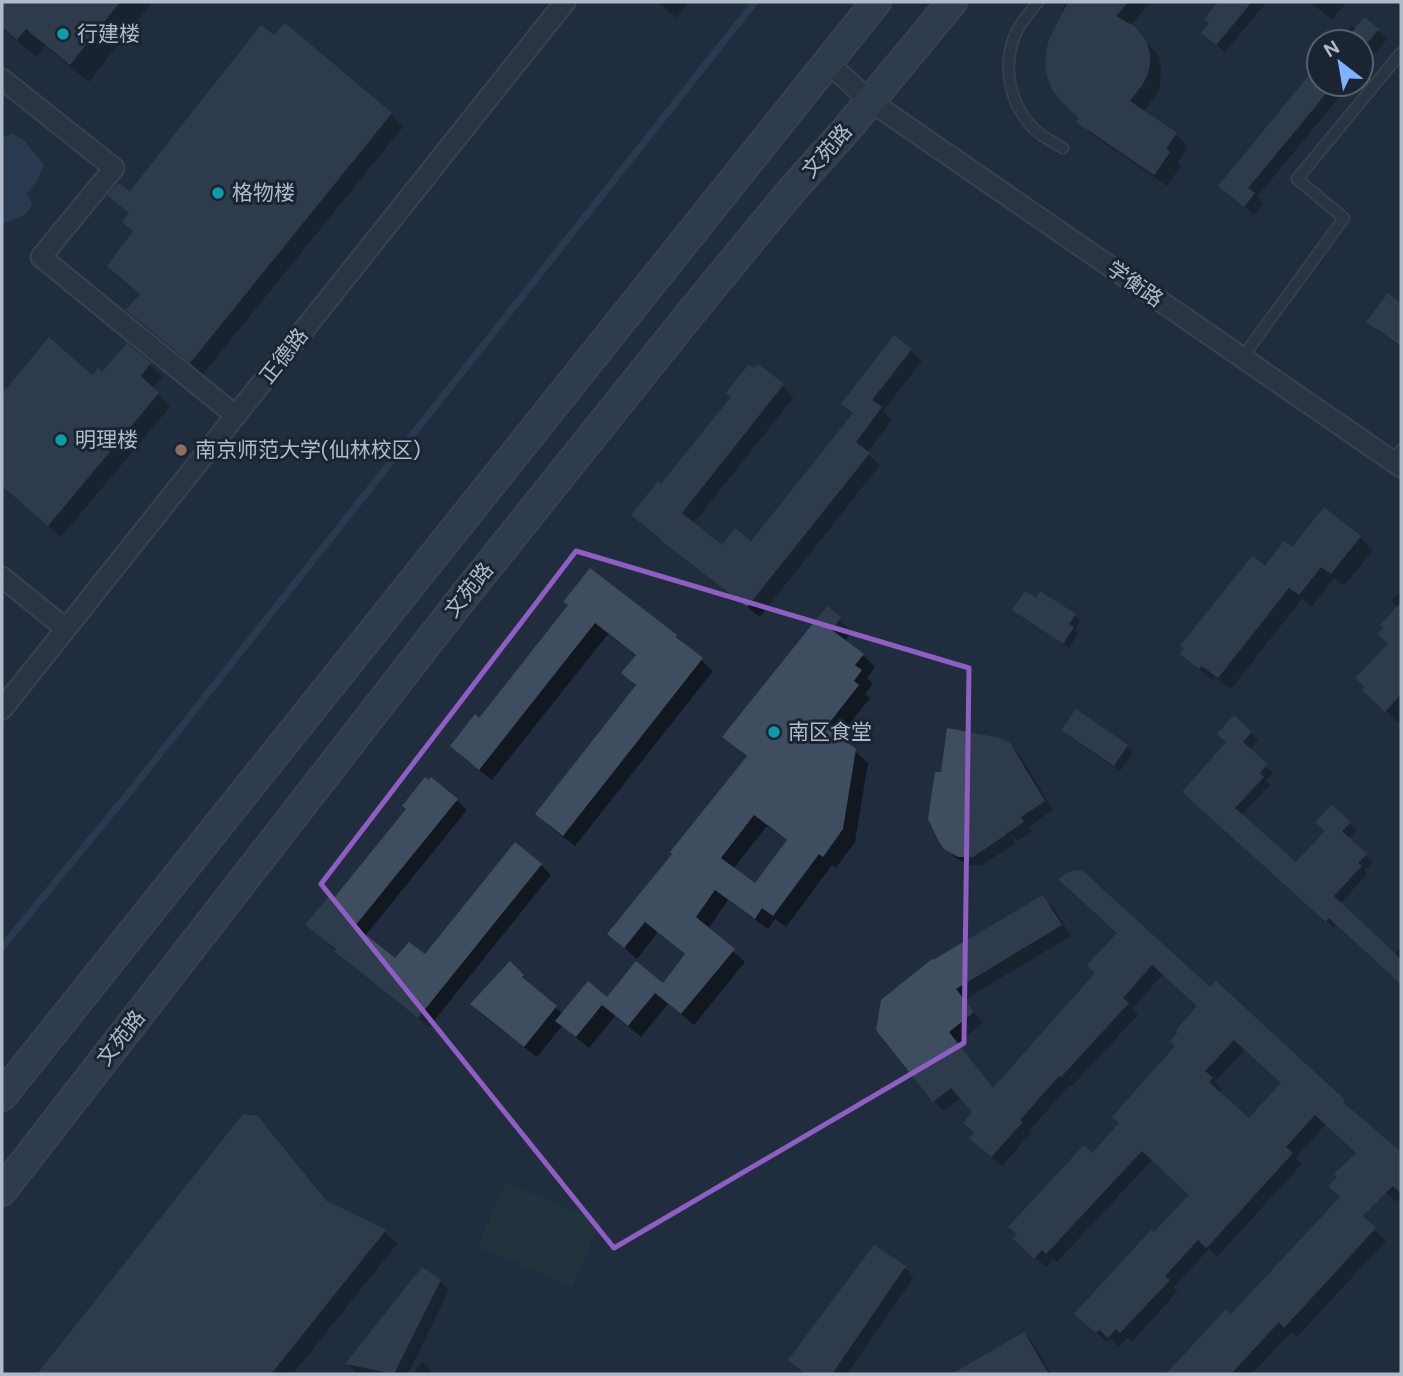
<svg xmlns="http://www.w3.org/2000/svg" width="1403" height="1376" font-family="'DM Sans','Noto Sans SC',sans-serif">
<rect width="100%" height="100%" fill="#212d3e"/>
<path fill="#233c3f" d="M505 1183 600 1222 572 1286 478 1247Z"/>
<path fill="#334866" d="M12 133 25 141 44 165 37 181 27 193 32 205 26 214 4 223 2 222V138Z"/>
<path fill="#0007" fill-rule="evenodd" d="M2 2H152L89 82 45 46 36 57 2 28Z
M657 2H690L676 18Z
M1068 2H1151L1130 26 1153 49 1159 57 1161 66 1160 87 1155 97 1143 112 1176 134 1188 147 1178 162 1181 166 1167 186 1091 134 1079 121 1081 118 1064 12 1061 9Z
M1220 2H1267L1225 52 1212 41 1211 24 1206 19Z
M1310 2H1347L1332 20Z
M1365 20 1387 39 1361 71V42H1339L1352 26 1356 30Z
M1319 66V84H1350L1257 197 1263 203 1254 215 1230 195Z
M391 115 403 127 203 374 141 323 128 310 141 295 135 232 130 214 110 195 130 194Z
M1389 295 1401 306V347L1379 332 1368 321Z
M49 340 92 378 102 374 127 345 163 376 152 389 170 407 61 537 2 486V396Z
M910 350 922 361 883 411 892 420 867 453 880 465 760 617 674 551 664 541 662 487 758 366 783 386 794 397 693 524 722 547 751 543 854 414 844 404Z
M1324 509 1360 537 1373 550 1344 586 1334 578 1312 607 1302 599 1231 689 1215 677 1212 680 1182 654 1265 569 1293 550Z
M1401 591V720L1398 723 1365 690 1390 644 1398 608 1392 601Z
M569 606 676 636 713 671 575 846 549 826 537 814 637 686 623 673 637 656 608 634 492 780 464 758 452 746 479 720Z
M827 609 852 631 845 641 863 655 875 667 867 678 873 684 865 694 870 698 838 738 855 751 868 763 855 842 836 868 832 865 786 927 775 919 768 929 728 900 708 929 745 962 694 1025 668 1004 641 1037 615 1016 589 1048 562 1026 537 1057 484 1016 472 1004 510 964 534 988 533 989 563 1014 607 999 663 985 686 955 658 932 637 959 609 934 748 758 724 737ZM767 826 788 841 755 886 733 869Z
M1015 610 1075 616 1080 621 1075 630 1078 634 1069 648 1020 616Z
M1077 712 1127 747 1133 752 1120 771 1069 736Z
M1234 718 1258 740 1249 750 1273 773 1266 781 1270 785 1241 816 1296 865 1327 832 1332 807 1357 830 1348 839 1373 862 1364 871 1367 874 1340 904 1394 954 1401 946V982L1337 924 1334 928 1192 799 1228 742Z
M1009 745 1019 754 1053 810 1029 827 1032 832 1018 841 1010 834 1015 844 982 865H968L955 857 945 847 943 774Z
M457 800 467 810 365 936 395 961 425 957 541 865 551 875 429 1027 347 961 308 925 335 900Z
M1043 897 1053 907 1071 936 964 1000 983 1023 958 1043 994 1090 1097 973 1119 933 1210 990 1216 983 1344 1101 1354 1112 1353 1113 1401 1155V1198L1397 1202 1360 1172 1358 1154 1326 1124 1296 1158 1302 1164 1217 1257 1209 1249 1174 1287 1178 1291 1132 1342 1127 1338 1119 1347 1110 1338 1107 1342 1087 1324 1154 1235 1191 1195 1153 1159 1057 1262 1053 1259 1046 1267 1026 1249 1092 1155 1121 1123 1177 1046 1199 1007 1163 974 1132 1009 1138 1015 1072 1086 1070 1085 1029 1131 1031 1133 1002 1166 981 1148 976 1133 974 1112 962 1097 944 1111 934 1101 878 1030ZM1245 1049 1283 1084 1249 1121 1218 1093 1222 1089 1215 1082Z
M244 1116 257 1118 271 1131 330 1204 385 1232 397 1244 293 1374H39Z
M1342 1198 1386 1241 1297 1337 1291 1332 1252 1374H1168L1226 1311 1231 1316Z
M875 1247 905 1268 914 1277 847 1374H806L790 1360Z
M440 1281 449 1290 408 1374H363L357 1373 348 1364Z
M1024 1334 1033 1343 1051 1374H955Z
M422 1362 428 1367 434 1374H413Z"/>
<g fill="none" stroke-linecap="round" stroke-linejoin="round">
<path stroke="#334866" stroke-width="7" d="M2 947 136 784 755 2"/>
</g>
<path fill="#3f4d60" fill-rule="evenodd" d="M2 2H120L70 65 26 29 17 40 2 27Z
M1068 2H1128L1116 16 1134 26 1141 34 1147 43 1150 53V63L1148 74 1143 84 1130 101 1177 133 1166 149 1170 152 1154 175 1076 122 1079 118 1061 101 1053 91 1048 80 1045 66 1046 52 1049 39Z
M1218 2H1252L1216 45 1201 33 1209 23 1204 19Z
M1364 17 1379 29 1368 42H1344Z
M285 23 392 113 190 363 126 310 140 294 107 266 133 231 122 222 129 213 107 195 118 183 130 191 261 25 274 35Z
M1319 63V84H1334L1248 188 1255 193 1244 207 1218 186Z
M1388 293 1401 304V346L1366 322Z
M894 335 912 349 872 400 882 407 856 442 870 453 747 607 660 540 661 539 631 515 658 481 661 484 731 397 726 393 749 364 754 368 758 364 784 384 682 513 722 545 735 528 751 541 853 413 841 404Z
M49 337 92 375 98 368 102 372 127 343 151 363 141 376 159 393 48 526 2 486V394Z
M1324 507 1361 536 1331 574 1321 567 1299 595 1289 588 1218 678 1202 666 1199 669 1180 654 1184 649 1180 646 1252 556 1265 566 1284 541 1292 547Z
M590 568 677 635 676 637 703 658 563 836 535 814 636 685 621 673 636 655 595 623 479 770 450 746 475 714 479 718 568 605 563 602Z
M1025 591 1036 598 1040 591 1076 614 1069 624 1074 627 1063 644 1012 610Z
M1401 602V694L1385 712 1362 690 1365 687 1355 678 1388 644 1377 634 1383 628 1380 625Z
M827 606 841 617 832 630 864 654 855 665 862 670 854 681 859 685 826 727 856 749 843 829 823 857 819 854 773 916 762 908 755 919 715 890 696 917 735 949 681 1014 655 993 628 1026 602 1005 576 1037 555 1021 588 981 607 997 636 961 663 983 685 954 645 922 624 948 607 934 672 854 670 852 747 756 722 737ZM754 815 787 840 755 883 721 858Z
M1076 709 1128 745 1114 766 1061 730Z
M1234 715 1252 732 1243 742 1268 764 1260 773 1264 777 1235 808 1296 862 1325 831 1315 822 1332 805 1351 822 1342 831 1367 854 1358 863 1362 866 1334 896 1401 959V984L1329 918 1326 922 1182 792 1226 742 1217 734Z
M947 728 1001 738 1010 743 1045 801 1021 817 1024 822 1008 833 1005 830 1007 834 973 857H958L944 849 939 842 928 819 935 772H941Z
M425 777 429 780 431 777 458 799 355 926 395 958 409 942 425 954 515 842 542 864 418 1018 334 951 336 949 305 925 330 895 334 898 406 809 402 806Z
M1075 870 1083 871 1210 987 1216 981 1345 1100 1343 1102 1401 1152V1193L1393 1186 1363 1216 1376 1228 1284 1328 1279 1322 1231 1374H1166L1226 1309 1231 1314 1340 1197 1328 1186 1337 1177 1334 1174 1356 1153 1315 1115 1286 1147 1293 1153 1213 1241 1206 1248 1198 1240 1165 1276 1170 1280 1151 1300 1120 1333 1116 1329 1108 1338 1099 1330 1096 1333 1074 1314 1151 1230 1154 1232 1189 1195 1142 1151 1046 1254 1042 1250 1034 1259 1013 1239 1017 1234 1008 1227 1084 1145 1092 1153 1119 1123 1112 1117 1175 1046 1170 1041 1178 1032 1176 1030 1197 1006 1152 965 1123 998 1129 1003 1061 1077 1059 1076 1020 1120 1023 1122 991 1157 969 1138 974 1133 963 1123 972 1112 951 1088 933 1102 876 1030 881 1000 902 983 932 959 933 960 1043 895 1062 925 956 989 974 1012 949 1032 993 1088 1095 973 1087 965 1117 933 1058 879 1069 872ZM1234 1040 1281 1083 1249 1118 1209 1082 1213 1078 1205 1071Z
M510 961 524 975 522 977 557 1006 524 1047 470 1004Z
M243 1114 258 1116 327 1201 386 1230 271 1374H37Z
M874 1245 906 1266 832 1374H806L788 1360Z
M422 1267 441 1280 394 1374 345 1364Z
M1024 1332 1049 1374H951L990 1352Z"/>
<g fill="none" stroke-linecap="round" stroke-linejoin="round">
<defs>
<path id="service" d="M1038 2C1030 12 1021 22 1016 33 1001 65 1010 106 1035 130 1044 138 1053 142 1063 148
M1242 358 1344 218 1297 179 1401 53
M1392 461 1401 450"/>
<path id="minor" d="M827 62 870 101 1401 467
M2 79 114 168 41 257 236 416
M2 577 66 629
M2 709 565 2"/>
<path id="secondary" d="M2 1096 876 2
M2 1191 461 600 694 309 792 190 846 130 952 2"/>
</defs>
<use href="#service" stroke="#505a68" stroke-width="13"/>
<use href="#minor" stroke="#505a68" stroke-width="23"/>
<use href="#secondary" stroke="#505a68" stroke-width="32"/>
<use href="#service" stroke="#353f4d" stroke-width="10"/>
<use href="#minor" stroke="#353f4d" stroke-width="19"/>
<use href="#secondary" stroke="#424e61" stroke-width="28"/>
</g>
<path d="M0 0H1403V1376H0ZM576 551 969 668 964 1043 614 1248 321 884Z" fill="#212d3e" fill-opacity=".55" fill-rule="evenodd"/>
<path fill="none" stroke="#8e5ec2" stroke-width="5" stroke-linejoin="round" d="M576 551 969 668 964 1043 614 1248 321 884Z"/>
<g fill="#0f9aa8" stroke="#1a2432" stroke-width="2.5">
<circle cx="63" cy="34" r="7"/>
<circle cx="218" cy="193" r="7"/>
<circle cx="61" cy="440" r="7"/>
<circle cx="774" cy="732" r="7"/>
</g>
<circle fill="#8d6e63" stroke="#1a2432" stroke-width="2.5" cx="181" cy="450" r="7"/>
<g text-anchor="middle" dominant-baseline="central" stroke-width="6" stroke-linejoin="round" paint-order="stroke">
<g font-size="21" fill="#b0bac9" stroke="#1a2432" text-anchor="start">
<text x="77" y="34">行建楼</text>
<text x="232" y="193">格物楼</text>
<text x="75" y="440">明理楼</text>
<text x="195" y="450">南京师范大学(仙林校区)</text>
<text x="788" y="732">南区食堂</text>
</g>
<g font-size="21" fill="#b0bac9" stroke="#1a2432">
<text transform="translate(827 151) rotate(-49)">文苑路</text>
<text transform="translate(1135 284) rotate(35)">学衡路</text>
<text transform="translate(284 356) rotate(-52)">正德路</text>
<text transform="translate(469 590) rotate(-51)">文苑路</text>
<text transform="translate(121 1038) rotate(-52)">文苑路</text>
</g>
</g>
<rect width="1403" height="1376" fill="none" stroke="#b0bac9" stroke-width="7"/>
<g transform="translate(1340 63) rotate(329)"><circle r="33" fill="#1a2432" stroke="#56606e" stroke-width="2"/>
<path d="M0-5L12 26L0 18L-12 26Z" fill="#7fb2ff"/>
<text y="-10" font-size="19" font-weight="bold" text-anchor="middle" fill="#b0bac9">N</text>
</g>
</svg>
